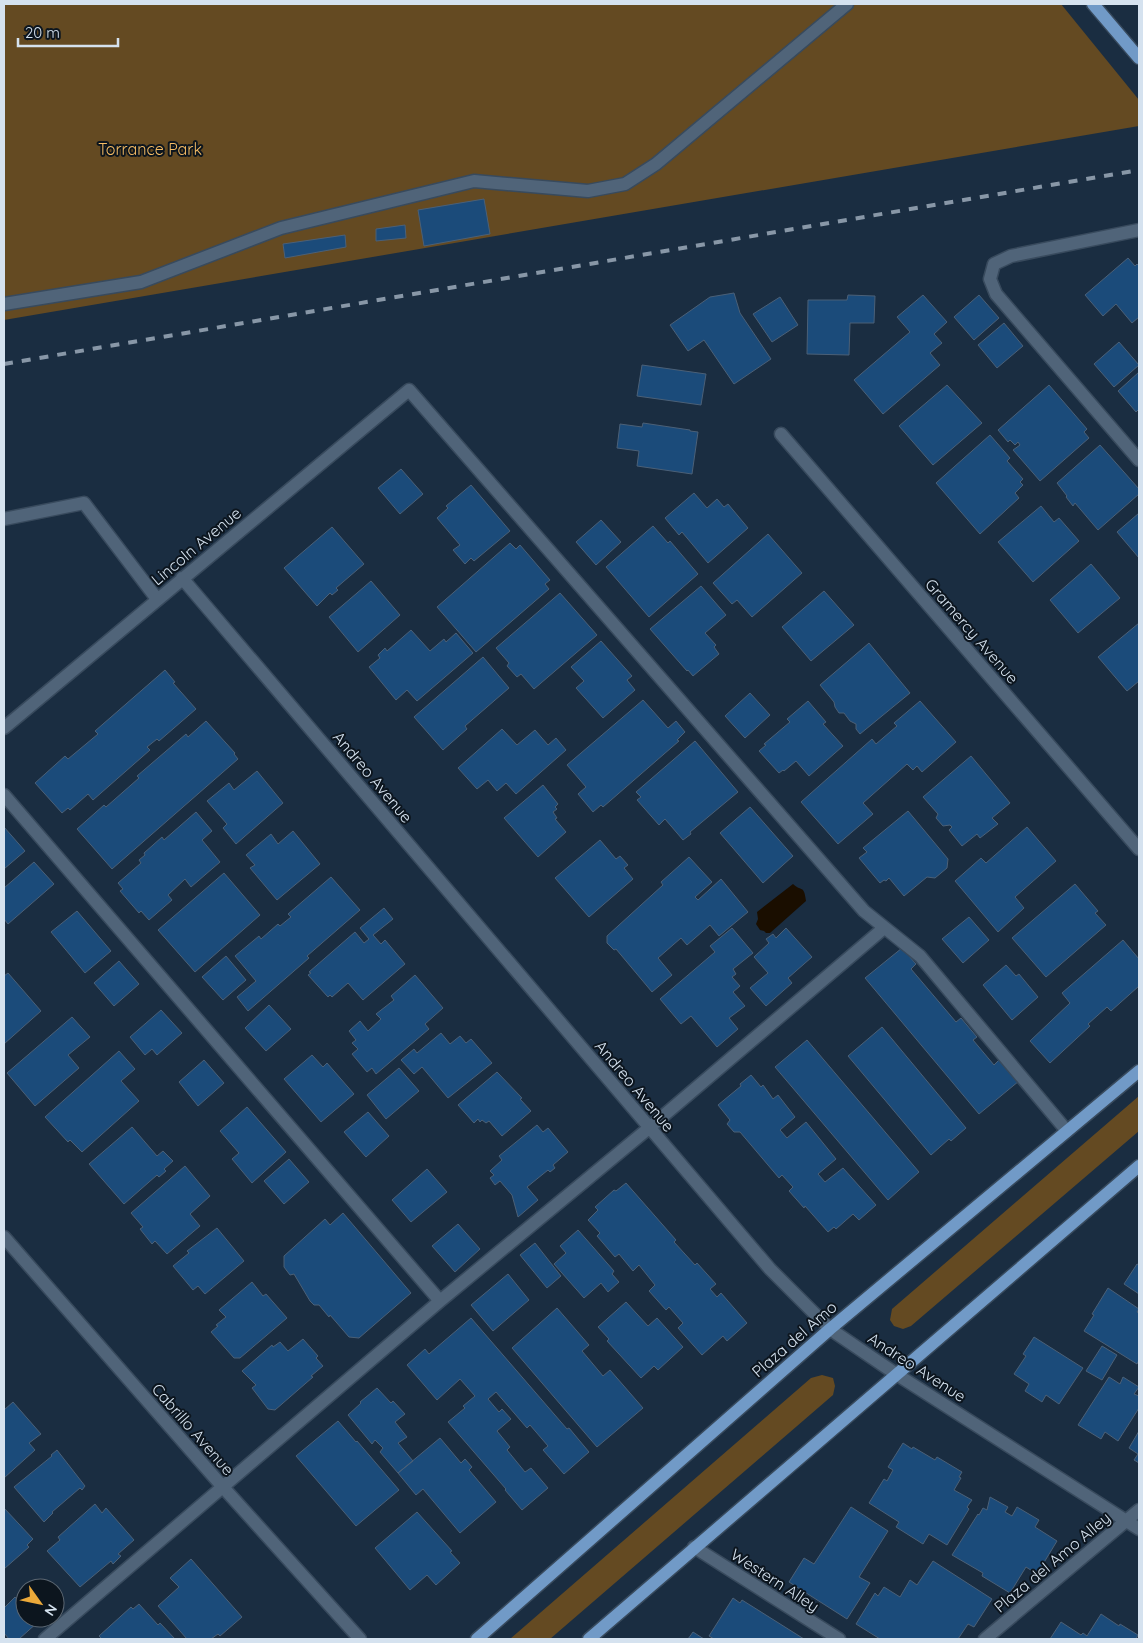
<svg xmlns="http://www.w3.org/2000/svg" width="1143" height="1643" font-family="Quicksand,sans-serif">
<rect width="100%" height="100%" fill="#1a2d41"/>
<path fill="#644a22" d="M4 4H1061L1139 100V126L4 320Z
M1139 1096V1131L911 1326 903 1329 894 1326 890 1320 892 1309Z
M822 1375 833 1378 835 1386 833 1395 550 1639H510L811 1378Z"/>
<path fill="#1a0e00" d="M793 884C801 892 804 884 806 901L770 933H766L764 931 760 930 756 924 758 919 757 912Z"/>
<path fill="#1b4b7a" stroke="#4b6077" d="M484 199 490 234 424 246 418 210Z
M405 225 406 238 376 241V229Z
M345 235 346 247 285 258 283 244Z
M1128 258 1135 266 1137 264 1139 266V317L1132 323 1116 304 1103 316 1085 295Z
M734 293 740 313 771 359 734 384 704 340 688 351 670 325 710 297Z
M848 295 875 296 874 323H850L849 355 807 354 808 300H847Z
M923 295 947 322 934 334 942 343 930 353 940 365 883 414 854 380 910 332 897 317Z
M979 295 999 318 974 340 954 317Z
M780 297 798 325 772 342 753 314Z
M1004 323 1023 346 997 368 978 345Z
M1119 342 1139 365 1114 387 1094 364Z
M642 365 706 374 701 405 637 396Z
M1139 372V409L1136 412 1118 391Z
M947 385 982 423 933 465 899 426Z
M1049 385 1087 429 1084 432 1089 438 1040 481 1013 450 1020 445 1018 442 1015 445 1010 440 1008 442 998 430Z
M643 423 690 430V431L698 432 692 474 637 466 639 451 617 448 620 424 642 427Z
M990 435 1010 458 1007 461 1023 479 1020 482 1023 485 1015 493 1019 498 980 534 936 483Z
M1100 445 1139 489V494L1098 530 1075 503 1073 506 1066 497 1067 496 1057 483Z
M401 469 423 494 400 514 378 488Z
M471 485 510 531 474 561 471 558 465 564 453 550 460 545 437 518 448 508 446 506Z
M694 493 707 508 717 499 724 507 728 504 748 528 708 563 682 532 679 535 665 518Z
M1041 506 1054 522 1059 518 1079 541 1033 582 998 542Z
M1139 513V558L1117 532Z
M601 520 621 542 596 565 576 542Z
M653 526 668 543 670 541 698 574 649 617 606 567Z
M332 527 364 564 336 588 338 590 332 595 330 593 317 606 284 568Z
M768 534 802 573 752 617 737 600 732 604 713 583Z
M510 543 516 549 520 545 550 580 545 584 549 589 476 652 437 607Z
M1091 564 1120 598 1078 633 1050 600Z
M371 581 400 615 358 652 329 617Z
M701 586 726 615 705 633 716 645 714 647 719 654 693 676 688 670 687 671 650 629Z
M824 591 854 625 811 661 782 627Z
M560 593 597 635 534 689 521 674 517 677 507 666 509 663 496 648Z
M1139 623V681L1127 691 1098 657Z
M411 630 430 651 444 639 446 642 456 633 473 653 417 701 407 690 396 700 369 667 380 658 378 655 385 648 387 651Z
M601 641 632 676 627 680 635 690 603 718 576 688 584 681 571 667Z
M869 643 910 693 860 734 856 729V724L850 721 844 713H839L835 707 834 702 820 685Z
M483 657 509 688 465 726 467 729 443 750 414 717Z
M165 670 175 682 173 683 196 709 159 741 157 739 147 747 150 750 93 800 88 794 70 810 68 808 62 813 35 783 65 756 68 759 98 734 95 731Z
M750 693 770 715 745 738 725 716Z
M643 700 668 728 676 721 685 732 677 740 679 741 603 807 601 805 593 812 578 794 586 787 567 765Z
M808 701 826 722 823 724 843 746 809 776 796 761 784 771 783 770 779 773 759 751 766 745 764 744 790 722 787 719Z
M920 701 956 742 922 772 917 766 913 770 907 764 863 803 873 814 838 844 801 802 872 739 876 744 897 726 894 723Z
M206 721 235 753 234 754 238 759 112 869 77 829 104 805 106 807 139 778 137 776 186 734 188 737Z
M502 729 517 745 535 730 548 745 556 738 566 750 516 794 506 783 497 791 488 780 477 789 458 768Z
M695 741 738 792 690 832 691 834 683 840 665 819 659 825 637 800 641 797 636 792Z
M971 756 1010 803 992 818 998 824 980 838 977 834 962 846 949 830 952 827 950 825 943 826 936 818 938 814 923 797Z
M257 771 283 803 236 844 223 828 227 824 207 801 229 783 234 790Z
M543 785 558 804 555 807 557 809 553 812 557 818 555 819 566 832 538 857 504 818Z
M750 807 793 856 763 883 720 833Z
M908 811 948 859 947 868 935 878 927 877 904 896 889 878 886 881 884 880 880 883 859 858 867 852 863 848Z
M196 812 212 831 202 840 220 862 191 887 185 879 168 895 172 900 149 920 141 911 139 913 120 891 123 889 118 883 141 863 139 860 145 855 144 853 162 837 164 840Z
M4 827 25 851 4 869Z
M1027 827 1056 861 1015 897 1024 908 998 932 955 881 981 858 986 863Z
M293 831 320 864 277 900 250 868 255 865 246 855 271 834 278 844Z
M600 840 616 859 620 856 628 865 624 868 633 879 589 917 555 878Z
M689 857 712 882 695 897 698 900 721 879 748 912 719 936 710 925 687 945 681 938 658 958 672 975 652 992 616 949 614 950 607 943V936L663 885 661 882Z
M34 862 54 884 8 924 4 919V888Z
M224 873 260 915 195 972 158 930Z
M331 877 360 910 307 956 309 958 248 1011 237 997 256 981 235 956 259 936 261 939 278 924 280 926 291 917 288 914Z
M1075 884 1098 911 1095 913 1106 925 1046 977 1012 938Z
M384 908 393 919 373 935 381 944 385 940 405 964 363 1000 348 983 332 997 330 995 328 997 308 975 311 973 309 972 355 932 364 943 369 939 360 928Z
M77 911 111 951 85 973 51 932Z
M969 917 989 940 963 963 942 939Z
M732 928 753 953 733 969 736 974 732 977 740 986 733 992 745 1006 729 1018 738 1029 717 1047 691 1016 681 1024 660 999 715 952 710 946Z
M786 928 812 957 788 978 792 983 766 1006 750 988 768 973 754 957 769 943 766 939 773 934 776 938Z
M1123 940 1139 959V986L1111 1011 1107 1007 1088 1024 1090 1026 1050 1063 1030 1041 1070 1003 1062 993Z
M902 948 916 964 911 969 956 1022 961 1018 977 1037 973 1040 994 1065 1000 1059 1019 1081 979 1114 865 978Z
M226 956 246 980 223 1000 202 977Z
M119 961 139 984 114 1006 94 983Z
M1006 965 1016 976 1019 974 1038 997 1012 1020 983 985Z
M8 973 41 1011 4 1044V976Z
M415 975 443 1008 425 1024 429 1029 376 1074 372 1068 367 1072 352 1054 358 1049 352 1043 356 1040 349 1031 360 1021 368 1031 381 1019 376 1014 394 1000 391 996Z
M269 1005 291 1029 266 1051 245 1028Z
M161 1010 182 1033 157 1055 152 1049 145 1055 130 1037Z
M72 1017 90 1037 68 1055 79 1068 35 1106 7 1073Z
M882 1027 966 1128 951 1141 949 1139 931 1155 848 1056Z
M441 1033 450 1044 460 1036 466 1043 471 1039 492 1063 448 1098 422 1067 414 1074 401 1060 414 1049 417 1053Z
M807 1040 919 1172 888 1200 775 1067Z
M119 1051 135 1069 121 1081 139 1101 82 1152 70 1140 68 1142 45 1117Z
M312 1055 323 1067 327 1063 354 1094 321 1122 284 1079Z
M204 1060 224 1083 198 1106 179 1082Z
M399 1068 419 1091 386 1119 367 1095Z
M497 1072 522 1098 520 1099 531 1111 502 1136 489 1121 486 1123 482 1120 480 1122 478 1119 474 1123 458 1105Z
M751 1075 761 1087 763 1085 773 1099 778 1095 795 1117 780 1130 787 1138 806 1122 836 1159 818 1174 825 1182 843 1168 876 1205 859 1220 853 1214 836 1229 834 1227 828 1232 805 1206 804 1208 789 1191 793 1187 782 1175 779 1178 740 1132H734L727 1124 730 1120 718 1105 741 1086 740 1084Z
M247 1107 286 1152 252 1183 232 1159 239 1153 220 1131Z
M368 1112 389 1136 366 1157 344 1132Z
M537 1125 543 1132 548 1128 568 1152 553 1165 555 1168 550 1172 548 1170 527 1187 538 1200 518 1217 512 1195 500 1181 495 1185 490 1178 494 1175 490 1171 502 1160 499 1156Z
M132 1127 157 1156 163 1151 173 1161 164 1169 166 1171 159 1177 157 1175 124 1204 89 1164Z
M289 1159 309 1182 284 1204 264 1181Z
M185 1166 210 1196 190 1214 200 1226 167 1254 155 1241 152 1244 140 1229 143 1227 131 1213Z
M427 1169 447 1192 411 1222 392 1200Z
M626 1183 676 1240 674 1242 695 1265 697 1263 716 1284 710 1289 717 1297 721 1293 747 1323 727 1341 723 1336 702 1355 678 1328 683 1323 669 1307 666 1310 649 1291 655 1285 639 1265 633 1271 619 1254 615 1257 597 1236 600 1233 588 1220 598 1210 595 1207 614 1190 616 1191Z
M343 1213 411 1293 359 1338 349 1337 330 1315 329 1317 319 1305H314L310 1301 294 1274 290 1275 284 1267V1256L325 1219 330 1225Z
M458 1224 480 1249 455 1272 432 1246Z
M217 1228 244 1261 205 1294 198 1286 193 1290 173 1266 189 1253 187 1251Z
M578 1230 614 1271 612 1274 619 1282 608 1292 601 1283 584 1298 554 1264 566 1253 560 1246Z
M535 1243 561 1276 547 1288 520 1255Z
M1137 1264 1139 1265V1294L1124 1284Z
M508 1274 529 1300 493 1331 471 1305Z
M252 1282 263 1296 266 1294 287 1318 240 1358H234L211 1332 218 1326 216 1325 226 1317 219 1310Z
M1108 1288 1139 1309 1137 1312 1139 1313V1360L1137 1364 1084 1331 1094 1315 1092 1314Z
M626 1302 648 1326 657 1318 683 1347 658 1370 654 1366 641 1378 607 1341 609 1339 598 1327Z
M557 1308 589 1345 582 1351 603 1376 610 1370 643 1408 597 1447 512 1348Z
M471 1318 567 1429 569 1428 589 1452 564 1474 543 1450 548 1446 530 1425 527 1428 496 1392 488 1399 499 1412 502 1409 511 1419 497 1431 510 1447 507 1450 525 1472 531 1468 548 1488 522 1510 505 1490 506 1489 448 1422 465 1408 463 1406 475 1396 460 1379 437 1400 407 1365 425 1349 429 1354Z
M1034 1337 1083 1368 1059 1404 1046 1395 1042 1402 1025 1391 1029 1384 1014 1374 1026 1356 1023 1354Z
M303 1339 318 1356 316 1358 323 1366 311 1376 313 1377 275 1410 268 1409 252 1388 256 1385 242 1371 272 1345 273 1347 280 1342 288 1351Z
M1102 1346 1117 1355 1102 1380 1086 1371Z
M1109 1377 1120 1384 1123 1377 1139 1387 1134 1394 1139 1396V1408L1118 1441 1105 1432 1101 1439 1078 1425Z
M377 1388 391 1403 393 1401 405 1414 395 1422 407 1437 398 1443 413 1461 398 1473 380 1452 383 1448 375 1440 372 1444 348 1415 361 1403 360 1402Z
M13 1402 41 1434 29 1443 35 1450 4 1478V1410Z
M338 1421 356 1442 357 1441 399 1490 356 1526 296 1456Z
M1139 1431V1463L1134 1460 1138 1454 1129 1448Z
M440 1438 461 1463 465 1459 472 1467 469 1470 496 1502 460 1533 423 1489 416 1495 398 1473Z
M903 1443 912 1449 913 1447 935 1460 937 1457 962 1472 959 1477 961 1478 954 1490 972 1500 967 1507 969 1509 947 1545 929 1534 923 1544 896 1527 899 1522 869 1503 884 1479 887 1481 893 1470 888 1467Z
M57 1450 85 1486 82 1490 80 1488 52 1512 53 1513 44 1522 14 1487 52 1456 51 1455Z
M990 1497 1008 1507 1005 1512 1012 1516 1017 1507 1039 1520 1035 1527 1057 1541 1037 1574 1026 1567 1010 1593 982 1576 983 1573 952 1555 978 1514 979 1515 983 1508 987 1510Z
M95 1504 102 1513 106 1508 134 1540 118 1554 121 1556 113 1564 111 1561 80 1587 47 1551 60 1540 58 1537Z
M851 1507 888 1531 859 1577 870 1583 847 1619 789 1582 804 1558 814 1564Z
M4 1508 33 1539 27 1545 29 1547 4 1569Z
M417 1512 452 1551 450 1552 460 1563 436 1585 427 1575 410 1590 375 1548Z
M191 1559 242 1617 220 1636 218 1634 211 1639H187L158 1606 179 1587 170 1578Z
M933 1561 992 1599 974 1627 968 1624 958 1639H880L856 1624 875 1593 878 1596 884 1587 900 1597 910 1580 917 1585Z
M15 1597 25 1608V1618H34L38 1622 19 1639H9L4 1633V1608Z
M733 1598 740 1603 742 1600 804 1639H714L709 1636Z
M139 1604 158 1625 160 1623 175 1639H102L99 1636 131 1607 133 1609Z
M1101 1614 1119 1626 1120 1624 1138 1635 1136 1639H1050L1061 1622 1081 1635 1083 1633 1087 1636Z
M693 1632 704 1639H688Z"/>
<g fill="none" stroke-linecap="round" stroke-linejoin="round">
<defs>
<path id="minor" d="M1139 230 1011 256 994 264 990 279 996 294 1139 460
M4 304 141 282 281 228 474 181 588 191 625 184 656 164 847 4
M781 434 1139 849
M4 519 84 503 157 599
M182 578 770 1269 830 1329 896 1374 1139 1529
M4 728 409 390 864 911 920 956 1067 1131
M4 795 440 1301
M4 1237 222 1486 360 1639
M694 1547 839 1639
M45 1639 440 1301 649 1128 884 928
M985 1639 1139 1510"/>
<path id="major" d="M1093 4 1139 58
M477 1639 830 1329 1139 1071
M589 1639 1139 1166"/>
</defs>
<use href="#minor" stroke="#384a5d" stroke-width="15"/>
<use href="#major" stroke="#384a5d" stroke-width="15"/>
<use href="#minor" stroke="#506479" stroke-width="12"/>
<use href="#major" stroke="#719ac7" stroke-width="12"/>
<path stroke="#8897a7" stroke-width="4" stroke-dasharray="9 9" stroke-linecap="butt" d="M4 364 1139 170"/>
</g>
<g text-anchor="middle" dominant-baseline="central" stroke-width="4" stroke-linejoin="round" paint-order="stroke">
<g font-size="16" fill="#f6bd65" stroke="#0c151e">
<text x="150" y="149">Torrance Park</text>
</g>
<g font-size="16" fill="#d5e2ef" stroke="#0c151e">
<text transform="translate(196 546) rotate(-40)">Lincoln Avenue</text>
<text transform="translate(972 631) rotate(49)">Gramercy Avenue</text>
<text transform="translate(373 777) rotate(50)">Andreo Avenue</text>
<text transform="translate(635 1086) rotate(50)">Andreo Avenue</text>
<text transform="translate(794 1339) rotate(-41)">Plaza del Amo</text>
<text transform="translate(917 1367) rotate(33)">Andreo Avenue</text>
<text transform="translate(193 1429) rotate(49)">Cabrillo Avenue</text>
<text transform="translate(1052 1562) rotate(-40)">Plaza del Amo Alley</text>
<text transform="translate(775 1580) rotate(33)">Western Alley</text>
</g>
</g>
<rect width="1143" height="1643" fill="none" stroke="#d5e2ef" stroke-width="10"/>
<g transform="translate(40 1603) rotate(123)"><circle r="24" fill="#0c151e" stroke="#5c6772"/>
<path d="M0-4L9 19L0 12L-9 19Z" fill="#eba93a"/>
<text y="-8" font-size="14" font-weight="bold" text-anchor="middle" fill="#d5e2ef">N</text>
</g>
<path d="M18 38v8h100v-8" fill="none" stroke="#d5e2ef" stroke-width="2.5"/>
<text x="25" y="38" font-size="15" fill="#d5e2ef" stroke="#0c151e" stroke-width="4" paint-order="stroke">20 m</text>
</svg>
